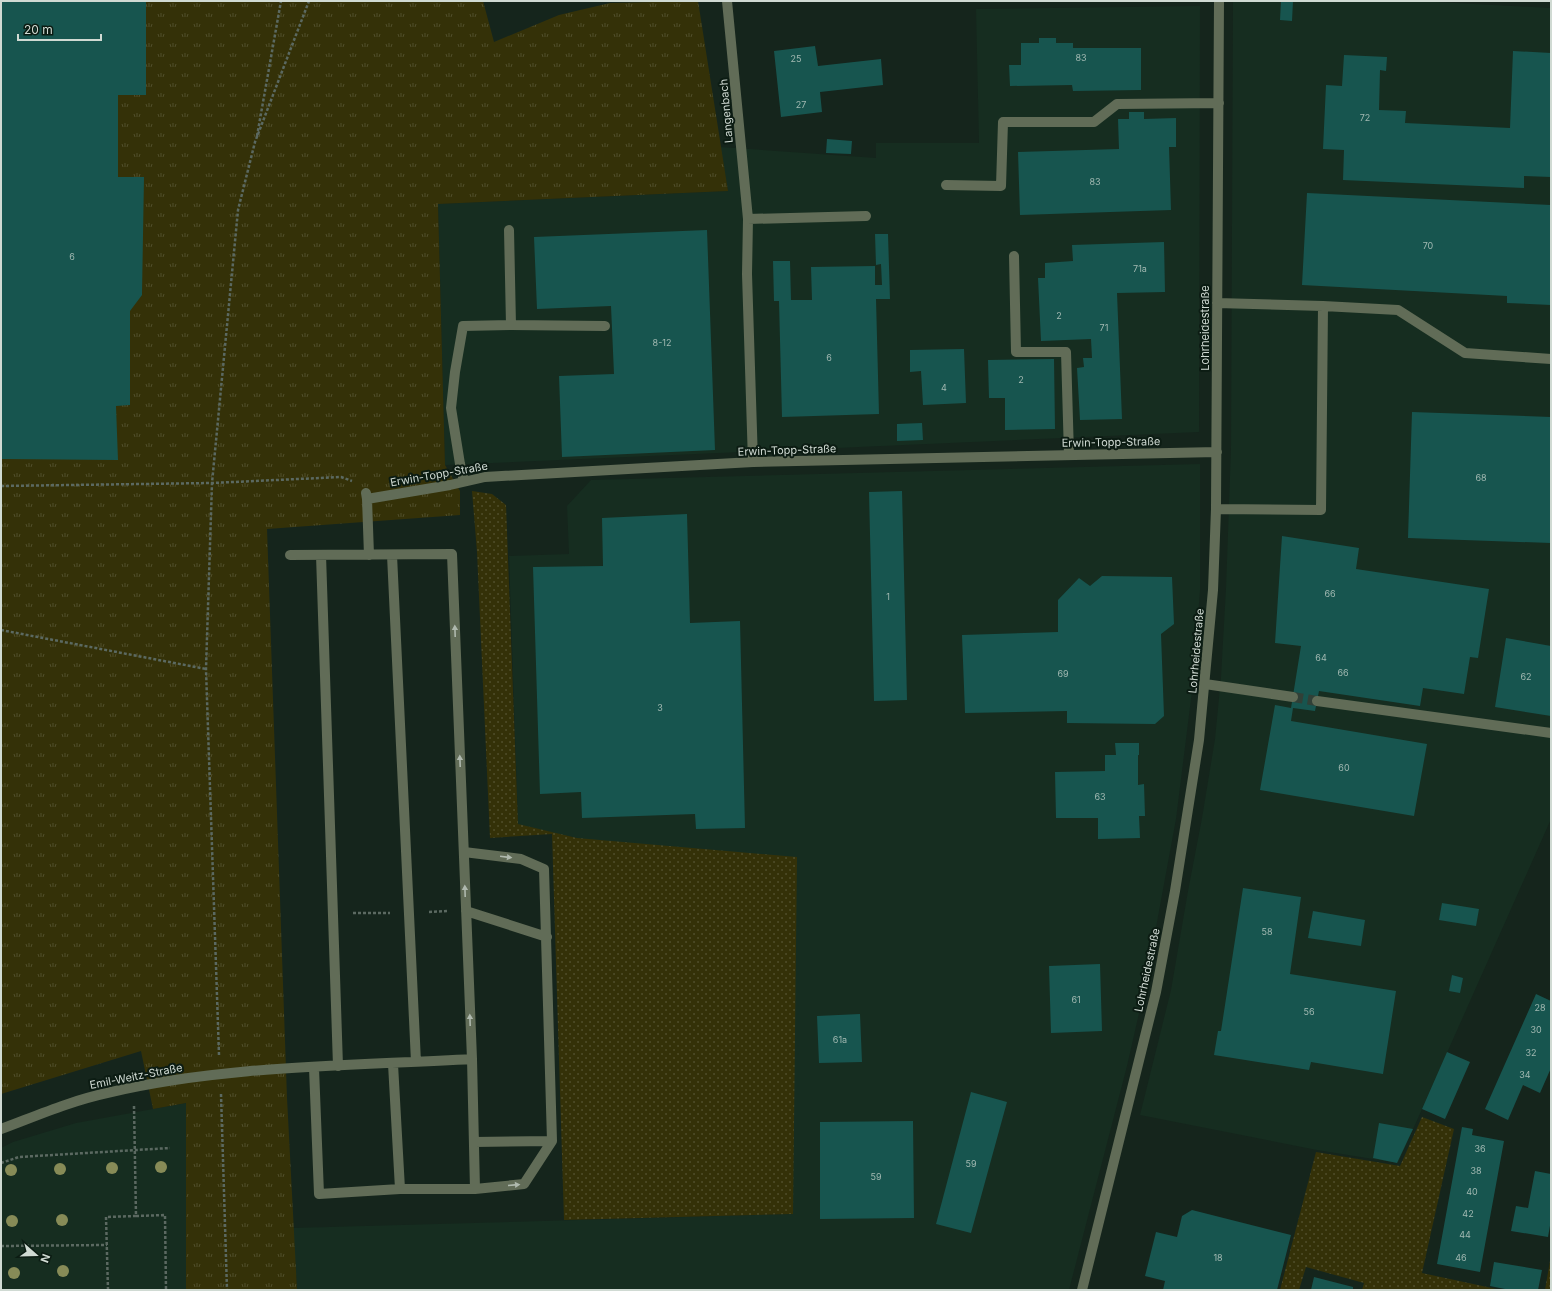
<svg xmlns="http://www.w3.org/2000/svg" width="1552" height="1291" font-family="Inter,sans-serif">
<defs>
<pattern id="grass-dots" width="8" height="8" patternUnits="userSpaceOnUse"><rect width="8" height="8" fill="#343108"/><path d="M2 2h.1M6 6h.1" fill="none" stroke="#504e2b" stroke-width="1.8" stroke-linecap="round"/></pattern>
<pattern id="park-tufts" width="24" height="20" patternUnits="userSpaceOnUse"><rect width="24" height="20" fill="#343108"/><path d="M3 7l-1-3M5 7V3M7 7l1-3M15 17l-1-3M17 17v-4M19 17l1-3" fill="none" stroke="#504e2b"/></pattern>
</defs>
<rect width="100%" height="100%" fill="#15251c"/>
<path fill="#162d20" d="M1233 1H1417L1551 8V819L1398 1163 1317 1150 1140 1115 1171 990 1188 891 1202 818 1215 739 1221 677 1226 588 1231 449Z
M1200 6 1199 432 445 465 438 204 728 191 720 147 876 158V143H979L976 9Z
M1200 464V590L1193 683 1176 819 1145 987 1127 1066 1069 1290H297L293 1228 793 1214 577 838 518 825 509 556 569 554 567 506 591 480Z
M186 1103V1290H1V1148L13 1142 76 1123Z"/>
<path fill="url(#grass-dots)" d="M472 491 492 494 506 505 518 824 577 838 797 857 793 1214 564 1220 552 834 490 838 477 552Z
M1422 1117 1454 1129 1422 1273 1501 1290H1362L1364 1283 1306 1267 1299 1290H1280L1316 1152 1400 1166Z
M1551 1255V1290H1545Z"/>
<path fill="url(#park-tufts)" d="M1 1H483L494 42 559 15 610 3 698 1 728 191 438 204 445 465 460 491V515L267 529 287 1098 297 1290H186V1103L153 1109 141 1051 1 1094Z"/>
<path fill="#17554f" d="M1 1H146V95H118V177H144L142 295 130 311V405L116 406 118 460 1 459Z
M1281 1H1293L1292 21 1280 20Z
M1039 38H1056V43H1073V48H1141V90L1073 91 1072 85 1010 86 1009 65H1021V43H1039Z
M815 46 818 66 881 59 883 85 820 92 822 112 781 117 774 51Z
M1513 51 1551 53V177L1524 176V188L1343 180 1344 150 1323 149 1326 85 1342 86 1344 55 1387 57 1386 71 1380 70 1379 110 1406 111 1405 123 1510 128Z
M1129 112H1144V119L1176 118V147H1169L1171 210 1020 215 1018 152 1119 149 1118 119H1129Z
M827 139 852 141 851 154 826 153Z
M1307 193 1551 205V305L1507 303V296L1302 285Z
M707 230 715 450 562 457 559 376 614 374 611 306 537 309 534 237Z
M875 234H888L890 299H876L879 414 782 417 779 301H774L773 261H790L791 300H812L811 267 875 266V285H882L881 264 876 265Z
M1164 242 1165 292 1117 293 1122 419 1080 420 1077 368 1084 367 1083 358H1092L1091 339 1041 341 1038 278H1045V263L1073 261 1072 245Z
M964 349 966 403 923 405 921 371 910 372V350Z
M1054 359 1055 429 1005 430V398H989L988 360Z
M1412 412 1551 417V543L1408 538Z
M922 423 923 440 897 441V424Z
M902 491 907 700 874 701 869 492Z
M687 514 690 623 740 621 745 828 696 829 695 814 582 818 581 792 540 794 533 567 603 566 602 518Z
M1282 536 1359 548 1356 569 1489 589 1478 658 1470 657 1464 694 1423 688 1420 706 1319 691 1315 711 1293 708 1291 721 1427 744 1414 816 1260 790 1275 705 1291 708 1301 646 1275 643Z
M1102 576 1172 577 1174 624 1161 634 1164 716 1155 724 1067 723V711L965 713 962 635 1058 632V600L1079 578 1090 586Z
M1506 638 1551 646V716L1495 707Z
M1115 743H1139V755H1138V785L1144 784 1145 816H1139L1140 838 1098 839V818H1056L1055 772 1105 771V755H1116Z
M1243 888 1301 897 1290 974 1396 991 1383 1074 1311 1062 1309 1070 1214 1055 1218 1031H1221Z
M1442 903 1479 909 1476 926 1439 920Z
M1313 911 1365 920 1361 946 1308 938Z
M1100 964 1102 1031 1051 1033 1049 966Z
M1452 975 1463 978 1460 993 1449 991Z
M1536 994 1551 1001V1068L1540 1093 1523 1085 1508 1120 1485 1109Z
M860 1014 862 1062 819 1063 817 1016Z
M1447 1052 1470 1062 1445 1119 1422 1109Z
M971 1092 1007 1102 971 1233 936 1224Z
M913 1121 914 1218 820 1219V1122Z
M1379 1123 1413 1129 1397 1163 1373 1158Z
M1462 1127 1473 1129 1472 1135 1504 1141 1480 1272 1437 1264Z
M1535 1171 1551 1174V1220L1548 1237 1511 1231 1516 1206 1528 1208Z
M1192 1210 1291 1235 1277 1290H1163L1165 1281 1145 1276 1156 1232 1177 1237 1182 1216Z
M1494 1262 1542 1270 1538 1290H1510L1490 1286Z
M1314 1277 1353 1287V1290H1311Z"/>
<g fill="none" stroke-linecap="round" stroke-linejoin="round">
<path stroke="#314037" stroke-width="10" stroke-dasharray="10 5" stroke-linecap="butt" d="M1293 697 1317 701"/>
<path stroke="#5b6961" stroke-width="2.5" stroke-dasharray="3 2" stroke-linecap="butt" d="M257 136 281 1
M1 486 212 483 341 477 352 481
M1 630 206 669
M429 912 448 911
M353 913H390
M219 1055 206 669 212 483 238 210 255 142 309 1
M221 1094 227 1290
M1 1163 19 1157 170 1148
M136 1216 165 1215 166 1290
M1 1246 107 1245
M108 1290 106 1217 136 1216 134 1106"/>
<path stroke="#616c57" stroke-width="10" d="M727 1 748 219
M946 185 1001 186 1003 122H1094L1117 104 1219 103
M509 230 511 325
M1014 256 1016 352H1066L1069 455
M1323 306 1398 310 1465 353 1551 359
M753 462 747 274 748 219 866 216
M464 481 460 464 451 408 455 372 463 326 511 325 605 326
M366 493 367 499 450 485 485 477 753 462 1217 452
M367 499 369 555
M1216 509 1321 510 1323 306 1217 303
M290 555 452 554 472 1059 475 1189H400
M321 555 338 1066
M392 555 416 1062
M1205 684 1293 697
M1317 701 1551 733
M464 852 521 859 544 869 552 1141 474 1142
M466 911 547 937
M314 1068 319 1194 400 1189 393 1064
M1 1129C36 1116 70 1101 107 1093 225 1065 351 1066 472 1059
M475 1189 524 1184 552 1141
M1082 1290 1156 992 1175 891 1199 740 1213 590 1216 509 1219 1"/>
</g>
<g fill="#878b57">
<circle cx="161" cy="1167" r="6"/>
<circle cx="112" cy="1168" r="6"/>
<circle cx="60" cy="1169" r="6"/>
<circle cx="11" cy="1170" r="6"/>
<circle cx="62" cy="1220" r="6"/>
<circle cx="12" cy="1221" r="6"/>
<circle cx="63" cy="1271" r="6"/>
<circle cx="14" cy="1273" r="6"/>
</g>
<defs><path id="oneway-solid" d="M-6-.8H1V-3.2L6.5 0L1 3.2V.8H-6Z"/></defs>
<g fill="#afb9ae">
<use href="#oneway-solid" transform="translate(455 631) rotate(-92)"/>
<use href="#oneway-solid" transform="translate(460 761) rotate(-92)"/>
<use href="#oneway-solid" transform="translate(506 857) rotate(7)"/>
<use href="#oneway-solid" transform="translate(465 891) rotate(-92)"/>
<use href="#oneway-solid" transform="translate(470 1020) rotate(-92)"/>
<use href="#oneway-solid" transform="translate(514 1185) rotate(-5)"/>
</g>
<g text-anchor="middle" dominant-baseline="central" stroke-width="4" stroke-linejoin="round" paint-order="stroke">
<g font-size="9" fill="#a2b9b2">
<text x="1081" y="57">83</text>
<text x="796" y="58">25</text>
<text x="801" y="104">27</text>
<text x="1365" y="117">72</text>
<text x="1095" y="181">83</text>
<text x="1428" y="245">70</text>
<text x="72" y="256">6</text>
<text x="1140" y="268">71a</text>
<text x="1059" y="315">2</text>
<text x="1104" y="327">71</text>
<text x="662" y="342">8-12</text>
<text x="829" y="357">6</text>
<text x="1021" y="379">2</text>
<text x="944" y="387">4</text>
<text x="1481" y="477">68</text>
<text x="1330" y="593">66</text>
<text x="888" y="596">1</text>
<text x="1321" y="657">64</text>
<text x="1343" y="672">66</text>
<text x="1063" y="673">69</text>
<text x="1526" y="676">62</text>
<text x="660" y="707">3</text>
<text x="1344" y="767">60</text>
<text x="1100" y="796">63</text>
<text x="1267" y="931">58</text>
<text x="1076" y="999">61</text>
<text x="1540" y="1007">28</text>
<text x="1309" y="1011">56</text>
<text x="1536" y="1029">30</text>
<text x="840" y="1039">61a</text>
<text x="1531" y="1052">32</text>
<text x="1525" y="1074">34</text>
<text x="1480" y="1148">36</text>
<text x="971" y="1163">59</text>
<text x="1476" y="1170">38</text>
<text x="876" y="1176">59</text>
<text x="1472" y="1191">40</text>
<text x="1468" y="1213">42</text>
<text x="1465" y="1234">44</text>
<text x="1218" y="1257">18</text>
<text x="1461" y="1257">46</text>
</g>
<g font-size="11" fill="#d0dad3" stroke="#0c1c13">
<text transform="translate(726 111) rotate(-95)">Langenbach</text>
<text transform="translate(1205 328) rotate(-90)">Lohrheidestraße</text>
<text transform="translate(1111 442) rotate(-1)">Erwin-Topp-Straße</text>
<text transform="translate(787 450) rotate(-2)">Erwin-Topp-Straße</text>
<text transform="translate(439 474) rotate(-10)">Erwin-Topp-Straße</text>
<text transform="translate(1196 651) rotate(-85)">Lohrheidestraße</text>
<text transform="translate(1147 970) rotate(-78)">Lohrheidestraße</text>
<text transform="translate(136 1076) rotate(-11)">Emil-Weitz-Straße</text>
</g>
</g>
<rect width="1552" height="1291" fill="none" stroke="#d0dad3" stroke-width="4"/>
<g transform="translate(36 1255) rotate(110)" stroke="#0c1c13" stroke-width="3" paint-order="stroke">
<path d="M0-3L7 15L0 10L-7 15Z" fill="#d0dad3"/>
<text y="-6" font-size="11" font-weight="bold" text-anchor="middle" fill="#d0dad3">N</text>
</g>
<path d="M18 34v6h83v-6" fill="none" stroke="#d0dad3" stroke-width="2"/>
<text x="24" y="34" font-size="12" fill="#d0dad3" stroke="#0c1c13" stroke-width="3" paint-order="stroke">20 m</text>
</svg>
